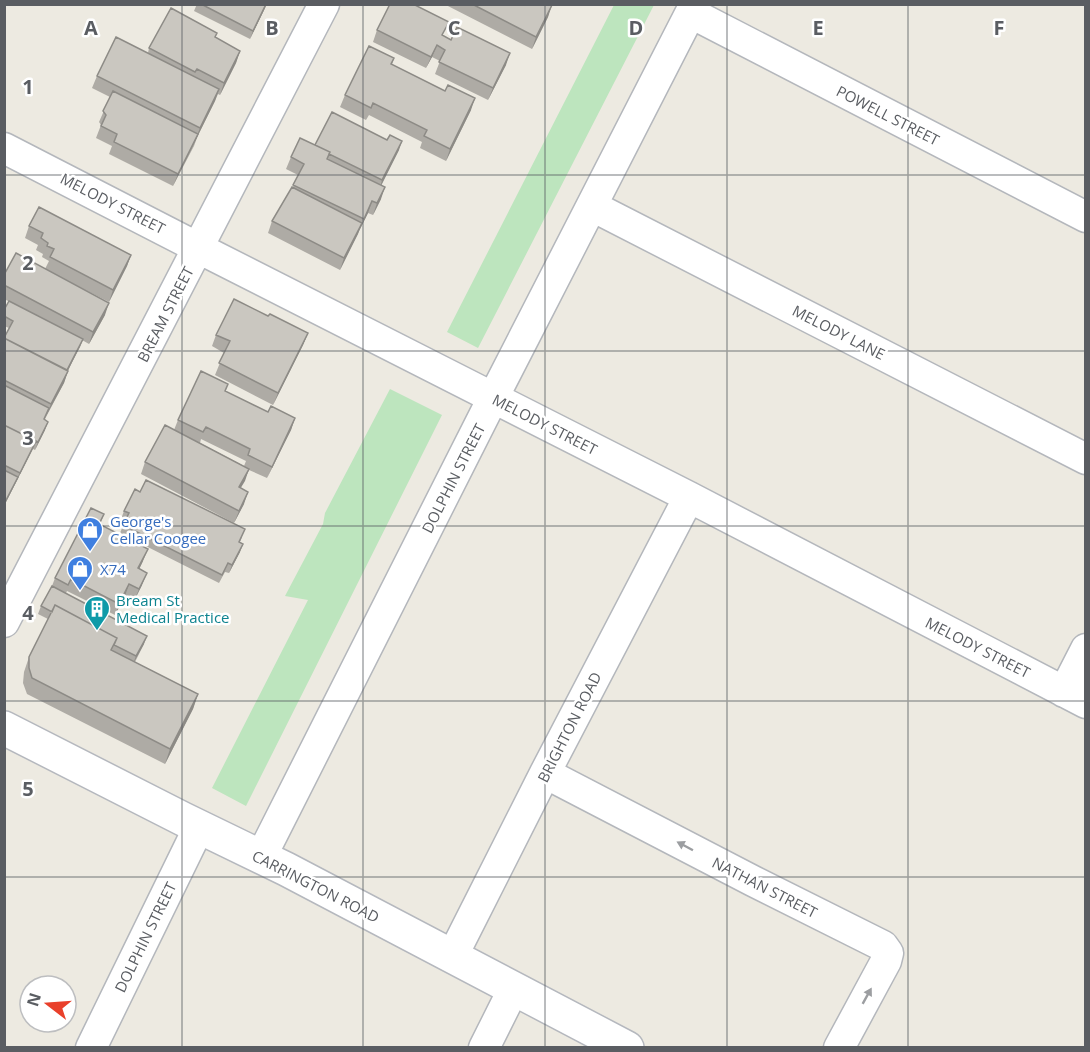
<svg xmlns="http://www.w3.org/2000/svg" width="1090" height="1052" font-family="'Open Sans',sans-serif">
<rect width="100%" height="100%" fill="#edeae1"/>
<path fill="#bde5be" d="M614 5H654L478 348 447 332Z
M390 389 442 415 246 806 212 788 308 600 285 596 323 524 325 513Z"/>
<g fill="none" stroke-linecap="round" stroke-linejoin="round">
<defs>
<path id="minor" d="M691 13 1086 217
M4 148 216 257 689 497 1086 703
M592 206 1086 459
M4 622 324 4
M1064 692 1086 649
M545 773 753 881 883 946 888 953 886 961 839 1048
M261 857 493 398 695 4
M452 957 545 773 689 497
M91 1048 199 827
M484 1048 513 990"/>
<path id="secondary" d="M4 728 183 819 286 869 627 1048"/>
</defs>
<use href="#minor" stroke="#b4b7bc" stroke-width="33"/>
<use href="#secondary" stroke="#b5b8be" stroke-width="36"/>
<use href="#minor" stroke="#fff" stroke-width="30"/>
<use href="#secondary" stroke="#fff" stroke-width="33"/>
</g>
<path fill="#aeaba5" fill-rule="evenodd" d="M197 4H267L250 39 194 11Z
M444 4H551L548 17 532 49Z
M377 30 444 36 506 65 488 100 435 74 440 61 432 57 426 68 373 42Z
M215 38 240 51 236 63 220 95 218 94 215 101 198 135 194 146 173 186 109 154 112 146 96 138 101 125 99 122 110 97 92 88 97 76 148 53 149 48Z
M394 58 392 65 471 110 446 161 420 148 422 142 369 115 366 120 340 107 345 95Z
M315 145 399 150 381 185V199L373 215 368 213 340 270 268 233 272 221 293 187 298 175 286 169 291 157Z
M29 226 131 255 127 266 109 302 52 273 105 315 89 344 82 340 68 371 64 383 45 419V430L35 450 33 449 4 506V338L9 328 4 326V310L22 308 4 299V275L45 269 49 261 42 257 43 254 36 250 38 245 25 238Z
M268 316 308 333 303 345 273 405 215 375 224 353 212 346 216 335Z
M228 384 225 391 268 412 295 418 291 430 267 478 249 470 240 488 244 504 234 523 141 474 145 462 174 430 178 420ZM201 439 246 461 244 466 200 443Z
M124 511 242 537 240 542V552L229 573 225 572 219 583 120 533 125 521 121 519Z
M104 514 100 525 143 561 139 569 142 585 134 601 125 596 115 615 67 591 66 593 144 644 135 662 198 694 193 709 165 764 27 694 23 683 24 672 29 657 48 619 38 614 41 606 52 586 55 578Z"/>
<path fill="#8d8b86" d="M266 4 265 8 250 39 253 31Z
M552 5 548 17 532 49 536 37Z
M437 45 432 57 426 68 431 57Z
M240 51 236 63 220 95 224 83Z
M510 53 506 65 488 100 493 88Z
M219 89 215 101 173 186 178 174 195 140 200 128Z
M475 98 471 110 446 161 450 149Z
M402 141 399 150 380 188 382 180Z
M385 187 381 199 373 215 377 203Z
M372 201 368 213 359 231 364 219Z
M362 223 358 234 340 270 344 258Z
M131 255 127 266 109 302 113 290Z
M109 303 105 315 89 344 93 332Z
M308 333 303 345 273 405 278 393Z
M83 339 80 347 64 378 67 370Z
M68 371 64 383 46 416 51 404Z
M295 418 291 430 267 478 272 467Z
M48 422 45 430 35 450 38 442Z
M36 441 31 452 4 506V504Z
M249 469 245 481 234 499 239 487Z
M248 492 244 504 234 523 239 511Z
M243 544 240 552 229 573 232 565Z
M148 549 143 561 134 580 138 568Z
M147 573 142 585 134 601 139 589Z
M129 584 125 596 115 615 119 604Z
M147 636 144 644 133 664 136 656Z
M198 694 193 709 165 764 170 749Z"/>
<path fill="#cac7c0" stroke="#8d8b86" stroke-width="1.5" d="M201 4H266L253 31Z
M390 4H413L449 22 442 35 451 40 457 27 510 53 493 88 439 62 445 50 437 45 431 57 377 30Z
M472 4H551L552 5 536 37Z
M171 8 217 33 215 37 240 51 224 83 197 69 195 72 149 48Z
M116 37 219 89 200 128 97 76Z
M369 46 394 58 391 64 445 91 448 85 475 98 450 149 424 136 427 130 373 103 371 108 345 95Z
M113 91 198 134 178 174 114 142 117 134 101 126 106 115 103 111Z
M332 112 387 140 390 135 402 141 382 180 329 154 330 152 315 145Z
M300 138 330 152 327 159 385 187 377 203 372 201 364 219 293 185 304 164 291 157Z
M292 187 362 223 344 258 272 221Z
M39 207 131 255 113 290 50 257 54 249 47 246 48 243 41 238 43 233 29 226Z
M16 253 109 303 93 332 4 285V275Z
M234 299 268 316 270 314 308 333 278 393 219 363 230 341 216 335Z
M9 301 83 339 67 370 4 338 13 321 4 316V310Z
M4 338 68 371 51 404 4 380Z
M201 371 228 384 225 391 268 412 271 406 295 418 272 467 248 455 250 449 206 427 203 432 178 420Z
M4 385 49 408 44 419 48 422 38 442 4 425Z
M4 425 36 441 20 473 4 465Z
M165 425 249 469 239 487 248 492 239 511 145 462Z
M4 470 18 477 4 504Z
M146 480 245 529 239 542 243 544 232 565 228 563 222 575 123 525 129 513 124 511 135 489 140 492Z
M91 508 104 514 99 524 148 549 138 568 147 573 139 589 129 584 119 604 71 579 68 585 55 578Z
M52 586 147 636 136 656 114 645 117 638 55 605 52 612 41 606Z
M55 605 117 638 111 650 198 694 170 749 32 678 29 668V657Z"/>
<defs><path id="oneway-solid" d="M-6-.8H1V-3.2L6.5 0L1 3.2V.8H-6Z" transform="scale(1.5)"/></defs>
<g fill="#9c9ea1">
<use href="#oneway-solid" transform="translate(685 846) rotate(-152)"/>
<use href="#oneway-solid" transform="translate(867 996) rotate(-61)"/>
</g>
<path fill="none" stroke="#5a5d62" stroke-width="1.5" stroke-opacity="0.55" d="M182 4V1048M363 4V1048M545 4V1048M727 4V1048M908 4V1048M4 175H1086M4 351H1086M4 526H1086M4 701H1086M4 877H1086"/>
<defs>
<symbol id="shop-pin" viewBox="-11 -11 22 30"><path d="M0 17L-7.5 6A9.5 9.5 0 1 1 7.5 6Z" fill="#3f7fe0" stroke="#fff"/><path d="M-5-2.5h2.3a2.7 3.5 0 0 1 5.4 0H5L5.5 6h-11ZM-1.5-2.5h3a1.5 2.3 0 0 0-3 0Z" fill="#fff"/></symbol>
<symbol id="building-pin" viewBox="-11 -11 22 30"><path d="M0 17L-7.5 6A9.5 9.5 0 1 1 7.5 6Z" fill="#0f9aa8" stroke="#fff"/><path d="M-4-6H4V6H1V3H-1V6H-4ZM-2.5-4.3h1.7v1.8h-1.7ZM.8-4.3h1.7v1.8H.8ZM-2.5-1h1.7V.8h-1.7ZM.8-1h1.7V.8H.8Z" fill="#fff"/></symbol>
</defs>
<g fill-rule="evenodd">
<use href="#shop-pin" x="75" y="515" width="30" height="40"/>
<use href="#shop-pin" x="65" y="554" width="30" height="40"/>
<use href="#building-pin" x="82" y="594" width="30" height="40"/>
</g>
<g text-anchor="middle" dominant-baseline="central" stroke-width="5" stroke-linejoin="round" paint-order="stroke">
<g font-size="15" fill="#5a5d62" stroke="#fff">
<text transform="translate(888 115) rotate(27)">POWELL STREET</text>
<text transform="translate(113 203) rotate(27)">MELODY STREET</text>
<text transform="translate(165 314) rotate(-63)">BREAM STREET</text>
<text transform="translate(839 332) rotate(27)">MELODY LANE</text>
<text transform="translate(545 424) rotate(27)">MELODY STREET</text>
<text transform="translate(453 478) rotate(-63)">DOLPHIN STREET</text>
<text transform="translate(978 647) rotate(27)">MELODY STREET</text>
<text transform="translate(569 727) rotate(-63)">BRIGHTON ROAD</text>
<text transform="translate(316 886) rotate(27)">CARRINGTON ROAD</text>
<text transform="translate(765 887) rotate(27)">NATHAN STREET</text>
<text transform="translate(145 937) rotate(-64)">DOLPHIN STREET</text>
</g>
<g font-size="15" fill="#366cbe" stroke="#fff" text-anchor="start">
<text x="110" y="521">George's<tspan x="110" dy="17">Cellar Coogee</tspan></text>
<text x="100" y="569">X74</text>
</g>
<g font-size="15" fill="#0d838f" stroke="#fff" text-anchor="start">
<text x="116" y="600">Bream St<tspan x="116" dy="17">Medical Practice</tspan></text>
</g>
</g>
<g font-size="20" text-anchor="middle" font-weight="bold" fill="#5a5d62" stroke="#fff" stroke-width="5" stroke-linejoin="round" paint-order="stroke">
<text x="91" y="35">A</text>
<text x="272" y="35">B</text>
<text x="454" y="35">C</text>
<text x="636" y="35">D</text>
<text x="818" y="35">E</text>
<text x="999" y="35">F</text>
<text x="28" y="94">1</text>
<text x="28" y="270">2</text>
<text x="28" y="445">3</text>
<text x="28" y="620">4</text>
<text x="28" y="796">5</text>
</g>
<rect width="1090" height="1052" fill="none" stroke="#5a5d62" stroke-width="12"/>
<g transform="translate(48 1004) rotate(287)"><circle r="28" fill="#ffffff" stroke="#bdbec0" stroke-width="1.5"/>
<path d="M0-4.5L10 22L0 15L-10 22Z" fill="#e9402b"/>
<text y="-9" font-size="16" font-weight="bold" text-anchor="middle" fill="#5a5d62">N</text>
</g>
</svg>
